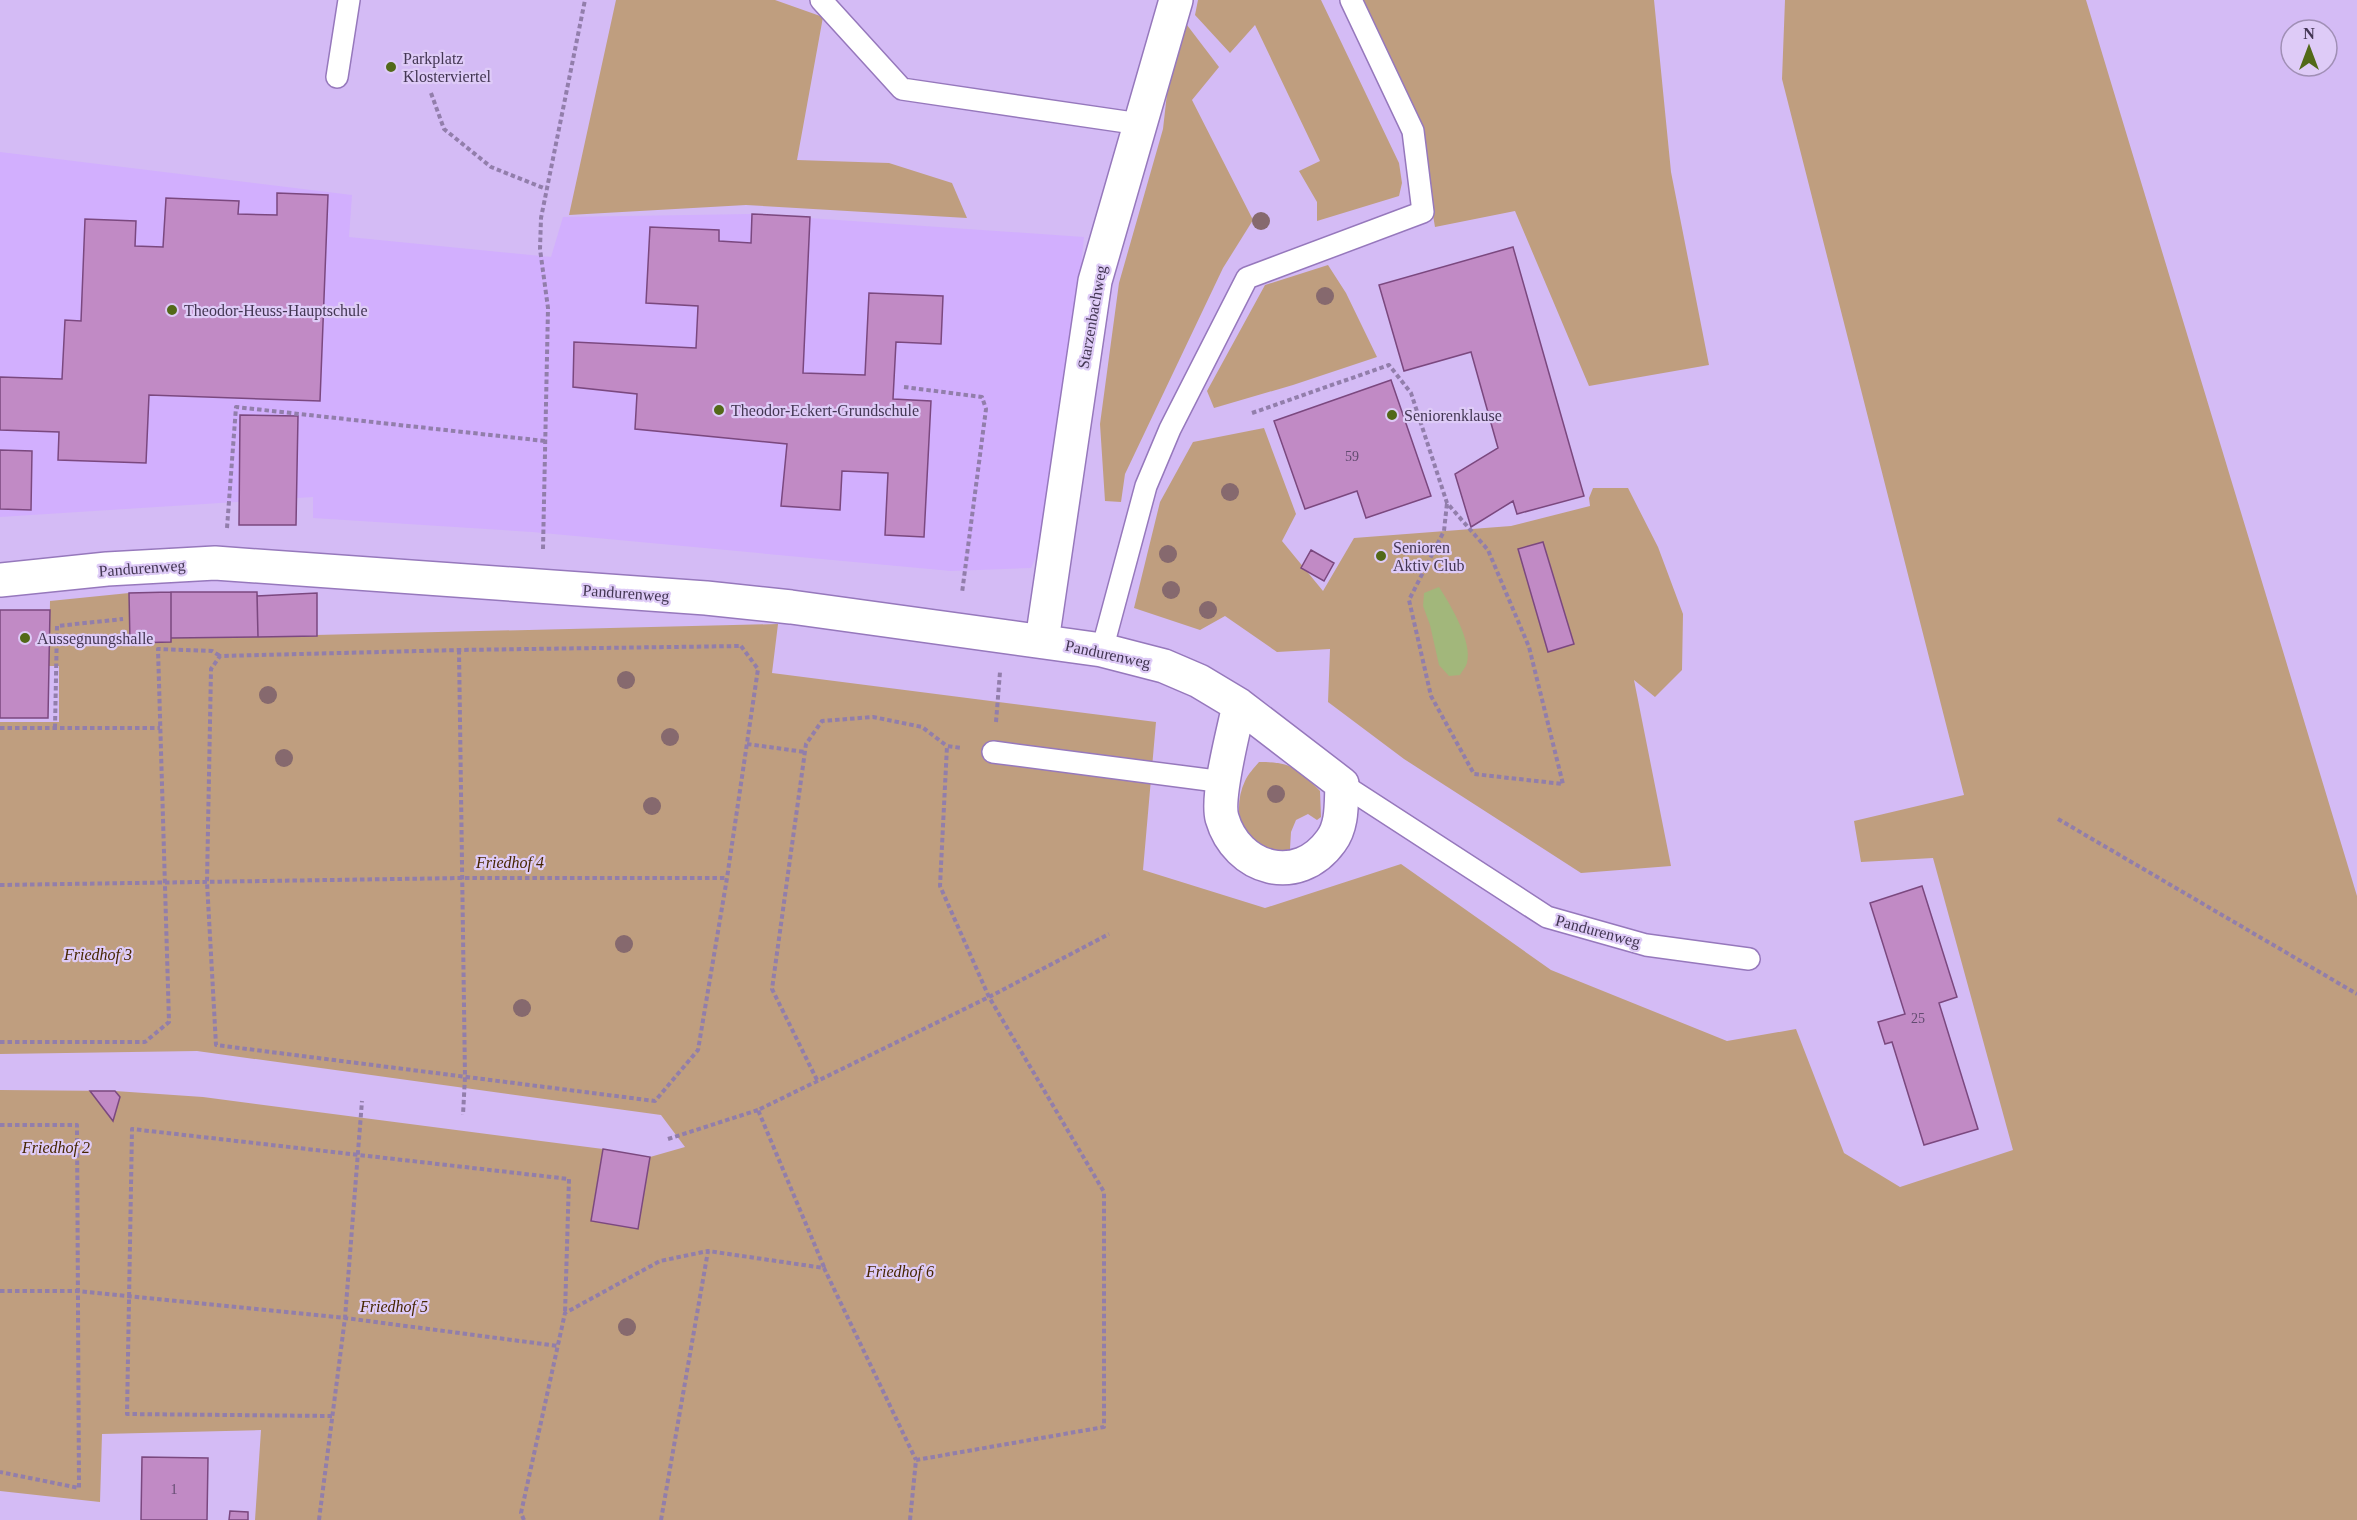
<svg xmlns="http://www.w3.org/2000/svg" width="2357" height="1520" font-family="'Times New Roman',serif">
<rect width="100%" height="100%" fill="#d4bbf5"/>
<path fill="#d2affe" d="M0 152 352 195 349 237 551 257 563 217 752 214 1084 237 1065 432 1048 531 1031 568 951 571 532 532 313 518V497L0 517Z"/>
<path fill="#bf9e7f" d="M616 0H775L823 17 797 160 889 163 952 183 967 218 746 205 569 215Z
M1198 0H1321L1399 163 1402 183 1399 196 1317 221V202L1299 171 1320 161 1255 25 1230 53 1195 15Z
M1362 0H1654L1671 172 1709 365 1589 386 1515 211 1435 227 1415 109Z
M1785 0H2086L2357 896V1520H255L261 1430 102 1434 100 1502 0 1491V1090L115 1091 203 1097 603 1149 591 1220 637 1229 650 1157 685 1147 661 1115 197 1051 0 1054V722H59V666H49L50 601 129 593 130 643 171 642V638H189L778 624 772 673 1156 722 1143 870 1265 908 1401 864 1551 970 1727 1041 1796 1029 1844 1153 1900 1187 2013 1150 1933 858 1861 862 1854 821 1964 795 1782 79Z
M1187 25 1219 67 1192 100 1253 220 1223 268 1125 474 1121 502 1105 501 1100 424 1119 283 1163 129 1170 67Z
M1328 265 1346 293 1377 357 1293 385 1214 408 1207 391 1265 285Z
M1264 428 1296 514 1282 541 1323 591 1354 538 1511 526 1590 506 1589 498 1593 488H1628L1658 547 1683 614 1682 670 1655 697 1634 680 1671 866 1581 873 1404 759 1328 702 1330 649 1277 652 1225 616 1200 630 1134 608 1160 502 1193 442Z
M1259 762C1291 762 1298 768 1320 791L1321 817 1317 820 1308 814 1296 820 1291 832 1290 849C1245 865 1229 814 1245 781 1248 774 1254 768 1259 762Z"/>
<path fill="#a2b77b" d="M1439 587C1450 604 1473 642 1467 663 1466 667 1462 671 1460 675L1449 676 1439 665 1430 625 1423 606 1424 593Z"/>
<path fill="#c18ac5" stroke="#7b487f" stroke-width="1.5" d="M277 193 328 195 320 401 149 395 146 463 58 460 59 432 0 430V377L62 379 65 320 81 321 85 219 136 221 135 246 163 247 166 198 239 201 238 214 277 215Z
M752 214 810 217 803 373 865 375 869 293 943 296 941 344 896 342 893 399 931 401 924 537 885 535 888 473 842 471 840 510 781 506 787 444 635 429 637 394 573 387 574 342 696 348 698 306 646 303 650 227 719 230V241L751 243Z
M1513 247 1584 496 1517 514 1513 501 1471 527 1455 474 1498 448 1471 352 1404 371 1379 285Z
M1391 380 1431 496 1366 518 1357 491 1305 509 1274 421Z
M240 415 298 416 296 525H239Z
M0 450 32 451 31 510 0 509Z
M1543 542 1574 644 1548 652 1518 549Z
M1311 550 1334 563 1324 581 1301 568Z
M171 592H257L258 637 171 638Z
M171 592V642L130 643 129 593Z
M317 593V636L258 637 257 596Z
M0 610H50L48 718H0Z
M1922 886 1957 997 1939 1003 1978 1129 1924 1145 1892 1042 1885 1044 1878 1022 1905 1014 1870 903Z
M90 1091H115L120 1097 113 1121Z
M603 1149 650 1157 638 1229 591 1221Z
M142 1457 208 1458 207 1520H141Z
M230 1511 248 1512V1520H229Z"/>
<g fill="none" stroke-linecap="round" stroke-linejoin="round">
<defs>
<path id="lane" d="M821 0 902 89 1140 124
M337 77 349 0
M1102 650 1146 486 1170 429 1247 278 1423 212 1413 131 1351 0
M993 752 1224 782
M1342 784 1547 917 1646 945 1749 959"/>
<path id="street" d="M0 580 107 569 215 563 706 598 791 607 1102 650 1164 666 1199 681 1239 705 1342 784C1341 803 1343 825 1331 841 1298 887 1237 870 1222 818 1216 796 1234 730 1239 705
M1042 641 1095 281 1176 0"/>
</defs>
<use href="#lane" stroke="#9678bc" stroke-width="24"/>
<use href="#street" stroke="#9678bc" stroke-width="36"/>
<path stroke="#927eab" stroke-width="4" stroke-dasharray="4.5 3" stroke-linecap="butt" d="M431 93 444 129 491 167 546 189
M904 387 982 397 986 409 962 593
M1252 413 1389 365 1411 393 1447 503 1488 550 1529 647 1563 784 1474 774 1431 696 1409 600 1444 531 1447 503
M227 528 236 407 545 441
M543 549 548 308 540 249 541 218 585 0
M741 646 758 669 727 878 698 1050 655 1101 216 1045 207 882 211 669 220 656 459 650Z
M459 650 465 1077 463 1115
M996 722 1000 672
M0 728H160
M55 728 57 626 123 619
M747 744 805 752
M2058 819 2357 994
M0 885 462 878H727
M0 1042H145L169 1022 158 649 212 651 220 656
M817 1080 772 989 806 744 822 721 873 717 922 727 947 746
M0 1125H77L79 1488 0 1472
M668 1139 758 1110
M824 1267 758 1110 989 997 1109 934
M0 1291H77L345 1318 558 1346
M332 1416 127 1414 132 1129 569 1179 565 1313
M319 1520 345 1318 362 1101
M524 1520 521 1513 565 1313 660 1261 708 1251
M661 1520 708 1251 824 1268 916 1460
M910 1520 916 1460 1104 1427V1192L989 997 940 886 947 746 962 748"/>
<use href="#lane" stroke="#fff" stroke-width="21"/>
<use href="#street" stroke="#fff" stroke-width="33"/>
</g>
<g fill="#86696e">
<circle cx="1261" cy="221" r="9"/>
<circle cx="1325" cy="296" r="9"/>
<circle cx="1230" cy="492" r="9"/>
<circle cx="1168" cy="554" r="9"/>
<circle cx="1171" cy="590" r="9"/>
<circle cx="1208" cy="610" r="9"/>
<circle cx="626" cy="680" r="9"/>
<circle cx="268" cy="695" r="9"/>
<circle cx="670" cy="737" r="9"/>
<circle cx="284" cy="758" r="9"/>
<circle cx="1276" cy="794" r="9"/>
<circle cx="652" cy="806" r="9"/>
<circle cx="624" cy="944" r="9"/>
<circle cx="522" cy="1008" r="9"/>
<circle cx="627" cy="1327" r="9"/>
</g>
<g fill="#526918" stroke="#decbf7" stroke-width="2">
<circle cx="391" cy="67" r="6"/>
<circle cx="172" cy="310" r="6"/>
<circle cx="719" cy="410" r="6"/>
<circle cx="1392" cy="415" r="6"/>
<circle cx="1381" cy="556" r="6"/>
<circle cx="25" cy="638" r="6"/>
</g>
<g text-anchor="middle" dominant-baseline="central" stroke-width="4.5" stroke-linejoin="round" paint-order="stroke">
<g font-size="14" fill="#624b70">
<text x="1352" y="456">59</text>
<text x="1918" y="1018">25</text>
<text x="174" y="1489">1</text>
</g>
<g font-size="16" fill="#433653" stroke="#decbf7" text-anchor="start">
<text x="403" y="58">Parkplatz<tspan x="403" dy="18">Klosterviertel</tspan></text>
<text x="184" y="310">Theodor-Heuss-Hauptschule</text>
<text x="731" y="410">Theodor-Eckert-Grundschule</text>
<text x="1404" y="415">Seniorenklause</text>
<text x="1393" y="547">Senioren<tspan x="1393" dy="18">Aktiv Club</tspan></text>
<text x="37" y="638">Aussegnungshalle</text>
</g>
<g font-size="16" fill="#433653" stroke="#decbf7">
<text transform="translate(1092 317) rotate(-80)">Starzenbachweg</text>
<text transform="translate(142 568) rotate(-4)">Pandurenweg</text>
<text transform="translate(626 593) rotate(4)">Pandurenweg</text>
<text transform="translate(1108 654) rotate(12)">Pandurenweg</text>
<text transform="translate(1598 931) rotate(15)">Pandurenweg</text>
</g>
<g font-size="16" font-style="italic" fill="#462600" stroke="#decbf7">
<text x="510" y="862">Friedhof 4</text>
<text x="98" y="954">Friedhof 3</text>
<text x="56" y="1147">Friedhof 2</text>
<text x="900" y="1271">Friedhof 6</text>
<text x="394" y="1306">Friedhof 5</text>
</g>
</g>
<g transform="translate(2309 48)"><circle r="28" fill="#decbf7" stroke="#a08fb5" stroke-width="1.5"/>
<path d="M0-4.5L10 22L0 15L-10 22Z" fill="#526918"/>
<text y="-9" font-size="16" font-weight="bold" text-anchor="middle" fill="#433653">N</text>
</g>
</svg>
